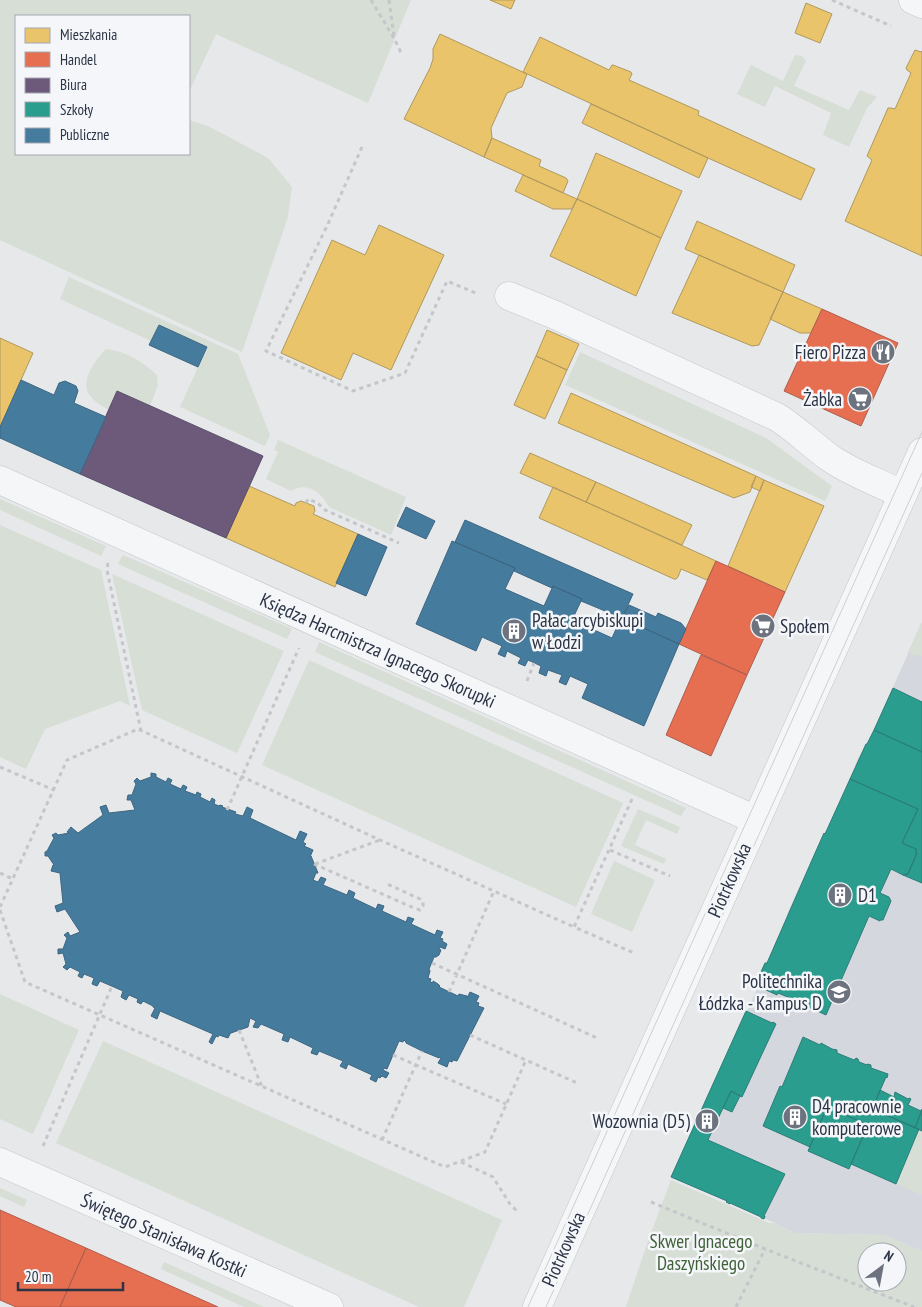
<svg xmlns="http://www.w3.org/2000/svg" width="922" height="1307" font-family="'PT Sans Narrow',sans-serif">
<rect width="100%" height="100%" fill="#e6e8ea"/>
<path fill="#d4d7dd" d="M922 622V1251L884 1235 794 1233 775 1223 764 1218V1219L761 1218V1217L731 1203 730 1204 726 1202V1201L671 1177 746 1011H747L758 987 755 985 765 963H767L788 915 787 914 824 833H826L856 766 855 765 866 744H867L874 730Z"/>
<path fill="#d6ded6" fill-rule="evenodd" d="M0 0H411L368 103 216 34 189 92V16H16V154H189V120L208 126 268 158 292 187 288 217 242 352 0 240Z
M795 55 802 56 806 61 794 86 849 110 860 90 877 97 867 108 849 147 823 135 831 113 775 86 765 107 737 94 751 65 783 81Z
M69 277 238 354 270 435 265 446 180 407 207 347 159 325 151 341 60 299Z
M106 349C126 351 143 362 157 375L158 385 150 406 109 410C103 407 97 403 92 398 77 384 95 360 106 349Z
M580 352 766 438 832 486 825 501 565 385Z
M278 440 406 497 391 535 329 507C321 492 308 481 291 491L266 479 278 452 274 450Z
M0 499 106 546 101 556 0 510Z
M0 525 101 570 130 706 120 701 45 729 26 769 0 757Z
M123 555 292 629 287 639 118 564Z
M112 574 284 651 237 753 142 710Z
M922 622V656L913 655 908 652Z
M319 642 686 808 681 816 315 652Z
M309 660 623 803 576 907 262 765Z
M638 809 680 827 677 834 646 820 635 845 666 859 664 864 621 846Z
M614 861 655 880 632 932 591 914Z
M0 994 79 1030 33 1134 0 1119Z
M103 1041 502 1220 464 1307H419L56 1143Z
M919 1129 922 1131V1195L896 1184Z
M671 1180 769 1223H775L794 1233 884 1235 922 1251V1307H626L649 1238ZM867 1252H897V1282H867Z
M0 1188 27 1200 24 1207 0 1196Z
M164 1262 264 1307H244L161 1269Z"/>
<path fill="#e9c46a" stroke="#b0995f" d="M490 0H515L511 9Z
M806 3 832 14 820 43 795 33Z
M440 34 527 74 522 87 507 93 491 128 492 138 484 157 404 119 430 68 433 59V49Z
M540 37 609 70 612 65H613L631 72 632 74 629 80 699 111 698 115 815 169 801 200 708 158 523 72Z
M915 50 921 52 922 51V256L845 221 872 160 867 156 888 108H891L895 109 911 73 907 70 906 68Z
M591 104 708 158 699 178 582 123Z
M492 138 541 160 539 166 566 178 568 181 563 193 484 157Z
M596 153 682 191 661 238 577 199Z
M523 175 577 199 572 209H553L515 191Z
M577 199 661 238 636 296 550 256Z
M697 221 795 265 783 292 685 249Z
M379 225 444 255 391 370 353 353 341 380 281 353 332 240 365 255Z
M699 255 783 292 759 345 752 346 672 313Z
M783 292 822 309 811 333H800L770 319Z
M547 330 579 344 567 370 536 356Z
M0 338 33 353 0 427Z
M536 356 567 370 545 419 514 405Z
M571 393 756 476 750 492 734 498 558 423Z
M530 453 596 482 586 502 520 473Z
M756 476 764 480 760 491 751 487Z
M764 480 824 506 785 592 728 566Z
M596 482 692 525 682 545 586 502Z
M249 486 295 506 296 503 301 501 314 506 315 511 313 514 358 534 335 587 226 538Z
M553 487 716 561 707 580 681 569 678 577 676 579H674L539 518Z"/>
<path fill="#e76f51" stroke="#af5d4d" d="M822 309 898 343 861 426 784 391Z
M716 561 785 592 747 675 679 644Z
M701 655 747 675 711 756 666 735Z
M0 1210 86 1248 60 1307H16L0 1300Z
M86 1248 218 1307H60Z"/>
<path fill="#6d597a" stroke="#594e6a" d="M117 391 263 456 226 538 80 474Z"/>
<path fill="#2a9d8f" stroke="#2a7e79" d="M893 688 922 702V752L874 730Z
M874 730 922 752V883L903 875 908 874 917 853H916V849L902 843 918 809 850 779 866 744H867Z
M850 779 918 809 902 843 916 849V853H917L908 874 903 875 891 869 880 893 889 897 891 901 883 920H880V921L869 916 826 1015 804 1005 805 1004 778 993 777 995 755 985 765 963H767L812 860 824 833 825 834Z
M746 1011 772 1023 773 1022 776 1024 742 1097 731 1091 708 1140 785 1174 764 1216H765L764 1219 761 1218V1217L730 1203V1204L726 1202 727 1201 671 1177Z
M803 1037 818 1044 820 1045 821 1043 832 1049 837 1050V1053L854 1060 856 1058 858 1059 859 1062 867 1065V1064L871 1065V1068L888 1074 887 1078 886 1077 872 1109 919 1129 896 1184 851 1164 868 1125 827 1107 810 1147 763 1126 780 1086 782 1087Z
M880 1090 894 1097 895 1092 908 1099 909 1098 911 1099 908 1105 921 1111 922 1109 915 1128 872 1109Z
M731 1091 740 1096 732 1112 723 1108Z
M827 1107 868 1125 849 1169 808 1151Z
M922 1111V1131L915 1128Z"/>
<path fill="#457b9d" stroke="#3d6683" d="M159 325 207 347 198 367 149 345Z
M21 380 54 395 59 383 65 381 76 386 78 391 74 403 106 417 80 474 0 438V427Z
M406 507 435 521 426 539 397 526Z
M465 520 633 594 622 618 581 601 582 599 553 586 552 588 514 571 515 568 455 542Z
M358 534 387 547 366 596 336 583Z
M452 541 515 568 505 589 544 606 553 586 582 599 572 620 612 638 621 618 679 644 644 726 582 698 588 684 570 676 566 685 559 682 562 675 548 670 546 676 539 673 541 666 528 660 525 666 518 663 521 658 507 651 505 657 498 654 502 646 482 637 476 651 416 624Z
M629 605 656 617 658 613 681 623 686 629 679 644 622 618Z
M151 773 156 774V777L166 782 168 778 172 780 170 784 181 789 183 785 187 787 185 791 196 795 197 792 201 794 200 797 210 802 212 798 215 800 214 804 219 806 220 805 223 806 222 807 236 812 235 814 243 816 247 807 253 810 250 818 296 840 300 831 307 834 303 842 306 844 304 846 313 850 310 857 311 856 318 873H316L313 880 318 882 321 877 326 879 323 885 347 895 349 890 355 893 353 898 376 909 378 904 384 906 382 911 406 922 408 917 414 919 411 924 435 935 437 930 443 932 440 938 443 939 442 941 447 944 445 949 440 947 439 949 441 950 439 955 436 957H434L429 969 430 971 428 978 431 979 430 982 433 983V981L438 984 440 986 439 987 458 996 459 994 467 996V998L470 992 479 996 476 1002 479 1003 478 1006 484 1008 457 1061 453 1060 452 1062 449 1061 447 1067 438 1063 441 1058 439 1057V1058L422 1051 406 1043V1042L404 1040 403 1042 399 1041 387 1069 384 1068 383 1070 389 1073 386 1078 382 1076 380 1078 378 1077 376 1082 370 1079 372 1075 348 1064 346 1069 340 1066 343 1061 319 1051 317 1055 311 1053 313 1048 290 1037 288 1042 282 1040 284 1034 261 1024 258 1028 253 1027 256 1021 250 1018 248 1027 231 1033V1032L228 1038 219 1035 218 1037 216 1036 212 1044 209 1042 213 1034 160 1011 157 1019 151 1016 155 1008 153 1007V1006L143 1001 141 1004 137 1002 138 999 129 995 126 1000 121 997 123 991 100 981 97 986 92 984 94 978 84 974 82 978 78 976 80 972 70 967 67 970 63 967 66 964 63 953 58 954V949H63L67 938 64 935 68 932 70 936 80 932 65 909 57 912 55 906 63 903 60 873 51 871 53 865H54L48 856H45V852L47 851 54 838 52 835 56 833 58 835 69 833 67 832 71 827 78 833 103 815 100 807 106 805 109 813 135 810 131 800H127L128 795H132L136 784 134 781 137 778 140 781 151 777Z"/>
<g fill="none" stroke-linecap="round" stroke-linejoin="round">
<defs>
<path id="minor" d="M913 0 922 4
M509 296 555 315 777 417C796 429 812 445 830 458 853 474 879 482 903 495
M0 480 756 820
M0 1162 329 1307
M537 1307 922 452"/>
</defs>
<use href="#minor" stroke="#c4c6c8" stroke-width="29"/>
<path stroke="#c5c6ca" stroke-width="3" stroke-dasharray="4 4" stroke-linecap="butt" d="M371 0 395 40 402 55
M389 0 394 36
M832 0 891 26
M362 147 327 226 266 351 353 391 405 373 447 281 478 294
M306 503 308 499 318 503 323 509 399 543
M108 563 107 570 141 731
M527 681 534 663
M0 767 54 790
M632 799 574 927 634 953
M227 810 299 648
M610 850 670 876
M314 864 414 908 420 910 423 906V902L420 899 385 883
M315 864 380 840
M0 873 13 879
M0 907 67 760 138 729 380 840 574 927
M0 910 25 982 445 1167 485 1152 526 1060
M432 963 597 1038
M449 992 494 891
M239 1030 262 1087
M470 1035 577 1083
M393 1055 506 1104
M382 1140 422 1051
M43 1146 112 986
M461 1162 493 1177 510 1204 519 1213
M651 1202 765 1249 914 1307
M736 1307 765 1249"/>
<use href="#minor" stroke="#f5f6f7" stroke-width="28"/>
<path stroke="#cecfd2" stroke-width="1" d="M528 1307 922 432
M546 1307 922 473"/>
</g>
<defs>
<symbol id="restaurant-disc" viewBox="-11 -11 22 22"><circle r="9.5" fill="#6c737f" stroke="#f4f6f9"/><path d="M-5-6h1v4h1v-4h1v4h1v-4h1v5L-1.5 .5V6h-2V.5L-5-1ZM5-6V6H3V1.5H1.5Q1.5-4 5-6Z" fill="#fff"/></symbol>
<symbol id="supermarket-disc" viewBox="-11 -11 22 22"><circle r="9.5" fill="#6c737f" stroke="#f4f6f9"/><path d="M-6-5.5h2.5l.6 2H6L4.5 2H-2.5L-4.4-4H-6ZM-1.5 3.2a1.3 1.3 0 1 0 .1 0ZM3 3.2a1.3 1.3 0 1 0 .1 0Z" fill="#fff"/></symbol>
<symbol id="building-disc" viewBox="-11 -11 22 22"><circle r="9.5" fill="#6c737f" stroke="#f4f6f9"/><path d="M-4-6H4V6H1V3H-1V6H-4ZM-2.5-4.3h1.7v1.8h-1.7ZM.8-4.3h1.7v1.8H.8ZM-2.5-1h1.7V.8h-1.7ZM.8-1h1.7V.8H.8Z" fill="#fff"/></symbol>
<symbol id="university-disc" viewBox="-11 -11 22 22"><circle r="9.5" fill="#6c737f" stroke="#f4f6f9"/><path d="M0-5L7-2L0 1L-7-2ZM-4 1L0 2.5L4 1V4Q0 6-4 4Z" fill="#fff"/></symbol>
</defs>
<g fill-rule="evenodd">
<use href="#restaurant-disc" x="869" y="338" width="28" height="28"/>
<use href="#supermarket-disc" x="846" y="385" width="28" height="28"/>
<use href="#supermarket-disc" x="749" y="612" width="28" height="28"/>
<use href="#building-disc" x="500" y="617" width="28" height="28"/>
<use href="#building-disc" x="826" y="881" width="28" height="28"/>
<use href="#university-disc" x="825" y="978" width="28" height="28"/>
<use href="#building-disc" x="781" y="1103" width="28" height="28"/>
<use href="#building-disc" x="693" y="1107" width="28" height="28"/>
</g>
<g text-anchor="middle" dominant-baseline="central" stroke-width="5" stroke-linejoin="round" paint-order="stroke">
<g font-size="19" fill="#2b3445" stroke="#f4f6f9" text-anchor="end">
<text x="866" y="352">Fiero Pizza</text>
<text x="842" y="399">Żabka</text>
<text x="532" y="620" text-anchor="start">Pałac arcybiskupi<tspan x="532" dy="22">w Łodzi</tspan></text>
<text x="780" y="626" text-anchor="start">Społem</text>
<text x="858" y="895" text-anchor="start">D1</text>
<text x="822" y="981">Politechnika<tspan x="822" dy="22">Łódzka - Kampus D</tspan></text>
<text x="812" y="1106" text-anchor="start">D4 pracownie<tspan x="812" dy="22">komputerowe</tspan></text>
<text x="690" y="1121">Wozownia (D5)</text>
</g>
<g font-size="19" fill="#2b3445" stroke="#f4f6f9">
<text transform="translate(378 650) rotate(24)">Księdza Harcmistrza Ignacego Skorupki</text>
<text transform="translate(729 880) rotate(-66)">Piotrkowska</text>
<text transform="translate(164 1235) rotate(24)">Świętego Stanisława Kostki</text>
<text transform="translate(563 1249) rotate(-66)">Piotrkowska</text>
</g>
<g font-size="19" fill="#3f6138" stroke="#f4f6f9">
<text x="701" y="1241">Skwer Ignacego<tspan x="701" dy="22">Daszyńskiego</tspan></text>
</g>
</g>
<rect x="15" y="15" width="175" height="140" fill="#f4f6f9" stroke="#a4a8b1"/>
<rect x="25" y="28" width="25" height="15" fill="#e9c46a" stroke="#a4a8b1"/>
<text x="60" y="40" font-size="15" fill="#2b3445">Mieszkania</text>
<rect x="25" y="52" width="25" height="15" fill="#e76f51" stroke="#a4a8b1"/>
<text x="60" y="65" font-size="15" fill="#2b3445">Handel</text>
<rect x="25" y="78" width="25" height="15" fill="#6d597a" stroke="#a4a8b1"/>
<text x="60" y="90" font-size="15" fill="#2b3445">Biura</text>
<rect x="25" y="102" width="25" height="15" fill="#2a9d8f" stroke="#a4a8b1"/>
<text x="60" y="115" font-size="15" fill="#2b3445">Szkoły</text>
<rect x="25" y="128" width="25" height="15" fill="#457b9d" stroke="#a4a8b1"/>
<text x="60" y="140" font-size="15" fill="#2b3445">Publiczne</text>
<g transform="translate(882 1267) rotate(32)"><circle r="24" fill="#f4f6f9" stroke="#a4a8b1"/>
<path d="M0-4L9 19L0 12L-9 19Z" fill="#6c737f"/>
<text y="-8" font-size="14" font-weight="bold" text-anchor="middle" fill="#2b3445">N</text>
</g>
<path d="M18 1282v8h105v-8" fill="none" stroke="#2b3445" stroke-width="2.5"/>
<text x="25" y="1282" font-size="15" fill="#2b3445" stroke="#f4f6f9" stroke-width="4" paint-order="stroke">20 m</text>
</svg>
